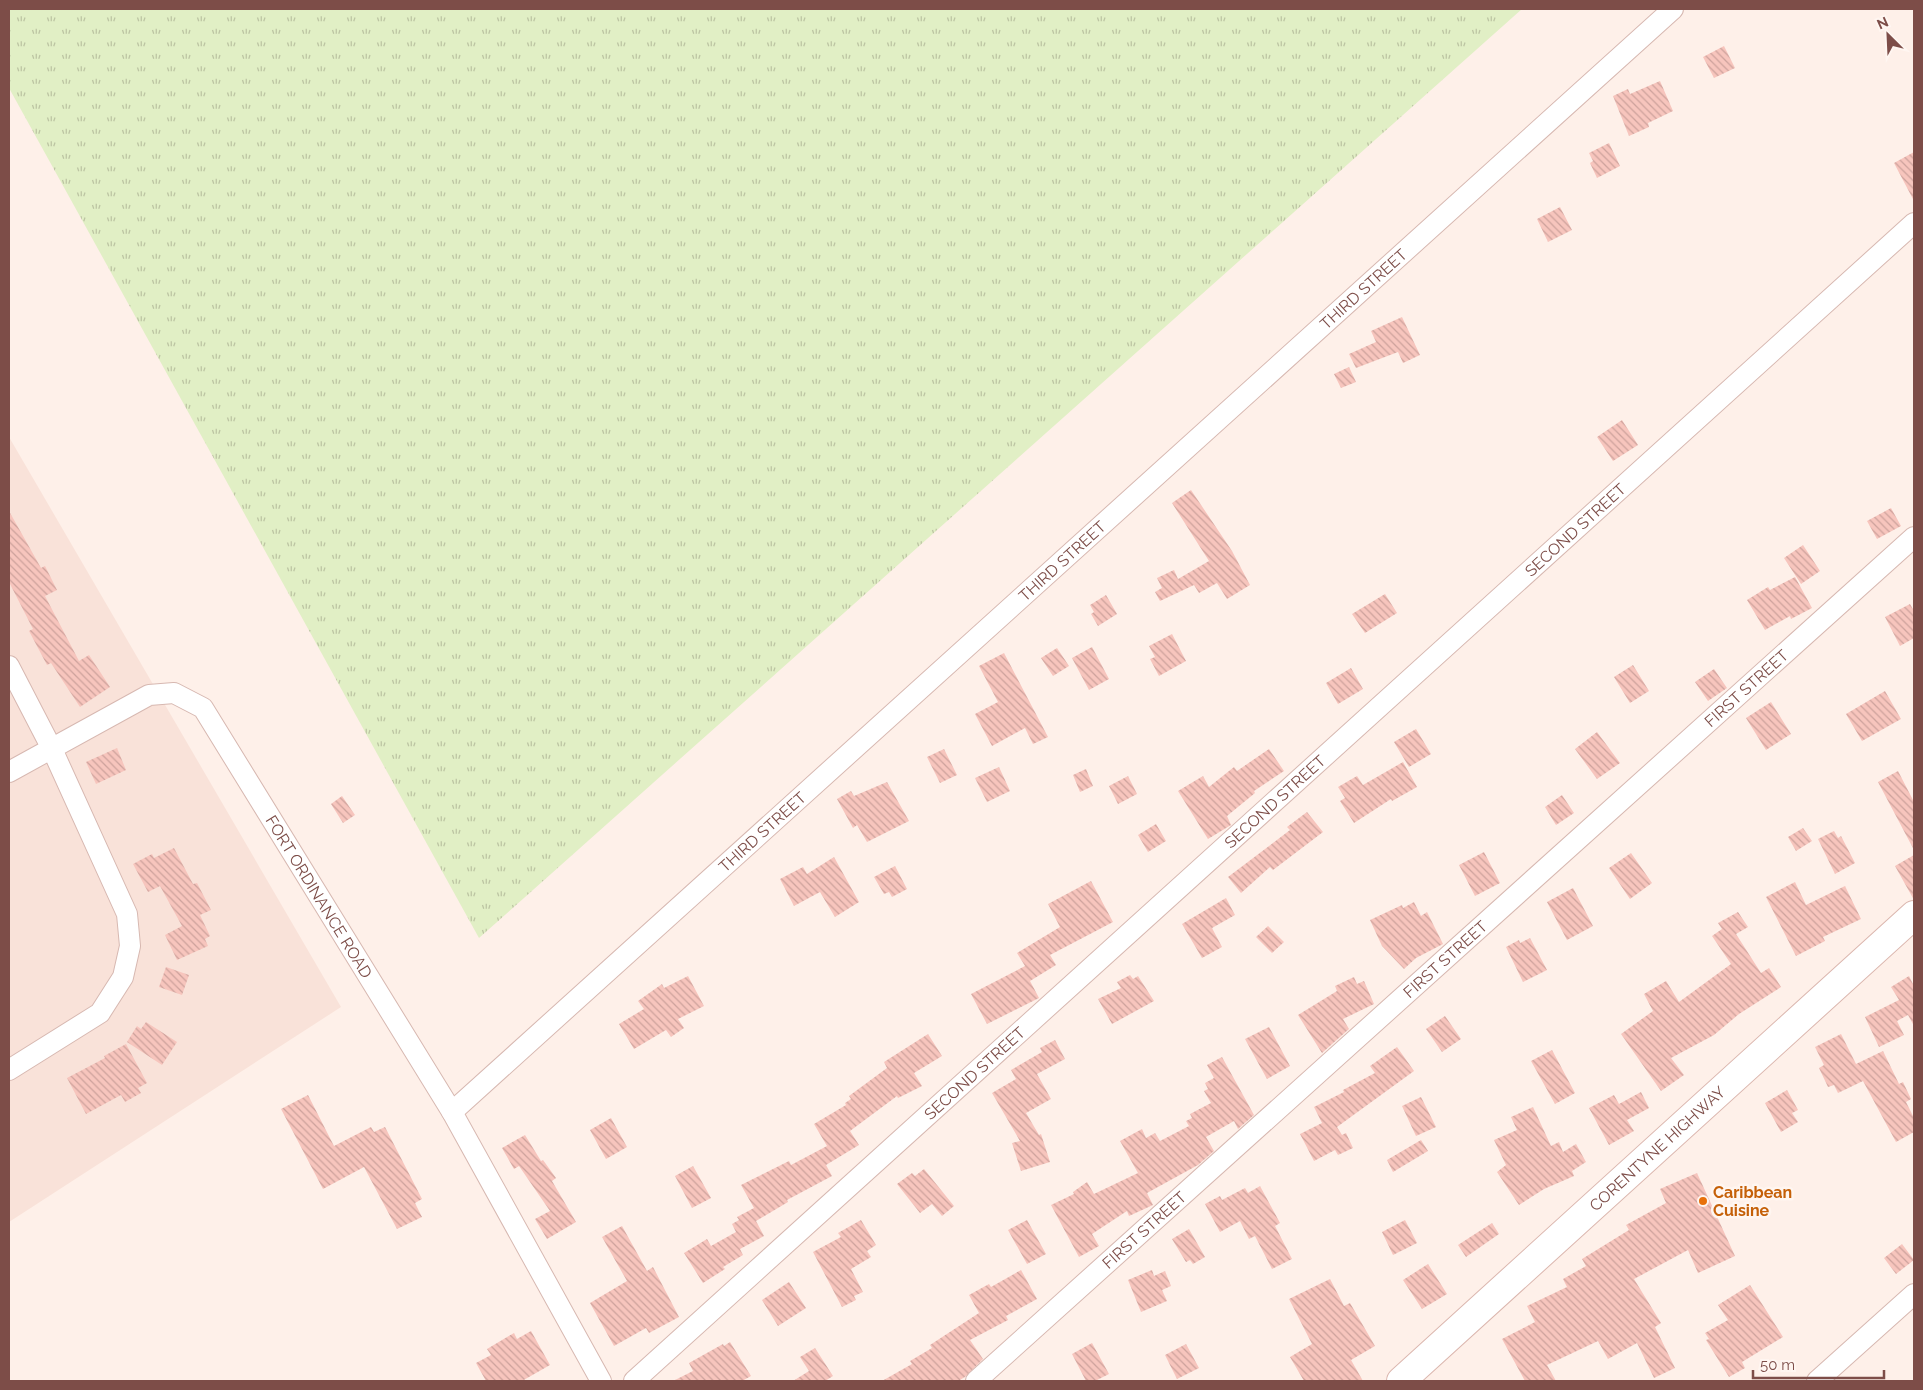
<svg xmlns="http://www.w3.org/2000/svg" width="1923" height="1390" font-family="Raleway,sans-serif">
<defs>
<pattern id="grass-tufts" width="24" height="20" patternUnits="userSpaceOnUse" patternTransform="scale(1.25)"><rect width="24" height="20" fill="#e1efc5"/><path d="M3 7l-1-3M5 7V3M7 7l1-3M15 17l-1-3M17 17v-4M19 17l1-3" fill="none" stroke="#bcc4a2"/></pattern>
<pattern id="building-back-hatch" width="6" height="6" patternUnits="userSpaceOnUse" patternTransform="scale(1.25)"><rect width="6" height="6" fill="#f7c5bd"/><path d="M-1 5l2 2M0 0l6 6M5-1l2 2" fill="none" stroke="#cda29c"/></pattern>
</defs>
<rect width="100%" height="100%" fill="#fef0e9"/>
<path fill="#f9e2d9" d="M9 437 341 1007 9 1222Z"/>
<path fill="url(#grass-tufts)" d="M9 9H1522L479 938 9 88Z"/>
<path fill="url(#building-back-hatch)" d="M1724 46 1735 68 1714 78 1703 57Z
M1660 81 1673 111 1648 123 1649 127 1629 136 1613 96 1628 89 1630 94Z
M1609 143 1620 166 1597 178 1590 163 1593 161 1589 153Z
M1914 152V201L1894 163Z
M1560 207 1572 230 1548 242 1537 219Z
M1402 317 1420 355 1403 363 1398 352 1356 368 1349 354 1376 342 1371 331Z
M1349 367 1356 382 1341 388 1334 374Z
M1622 420 1638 445 1613 461 1597 437Z
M1191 490 1232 551 1250 585 1227 599 1217 583 1199 593 1194 585 1160 601 1155 592 1162 588 1157 578 1174 570 1178 579 1209 561 1172 503Z
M1891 508 1901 526 1877 539 1867 521Z
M9 511 41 568 45 566 57 590 45 596 79 661 89 655 110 687 80 707 51 663 47 665 29 631 33 629 9 582Z
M1803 545 1820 571 1801 584 1784 558Z
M1795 577 1812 608 1791 619 1790 616 1765 630 1747 600 1768 587 1770 590Z
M1385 594 1397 613 1365 633 1352 614Z
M1106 595 1117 614 1098 626 1091 614 1094 612 1090 605Z
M1910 604 1914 611V638L1900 646 1885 617Z
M1172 634 1186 661 1159 676 1150 659 1155 657 1149 646Z
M1092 647 1109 679 1089 690 1072 658Z
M1057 648 1069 666 1053 676 1041 658Z
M1004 653 1048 737 1033 744 1025 728 992 746 975 714 998 702 979 666Z
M1633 665 1649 691 1630 703 1614 677Z
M1351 668 1363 689 1338 704 1326 683Z
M1714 669 1727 688 1708 701 1695 682Z
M1885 691 1901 719 1862 741 1846 714Z
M1771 702 1791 734 1766 750 1746 718Z
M1416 729 1431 754 1409 767 1394 742Z
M1597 732 1620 763 1597 779 1575 749Z
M117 748 126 770 96 784 86 762Z
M944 749 957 775 940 783 927 757Z
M1269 749 1284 771 1254 791 1255 793 1227 816 1231 825 1208 839 1178 791 1203 776 1209 787 1234 767 1237 771Z
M1403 762 1417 787 1392 801 1391 799 1354 823 1340 801 1345 798 1338 787 1357 776 1363 785Z
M999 767 1010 791 987 802 975 778Z
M1086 769 1093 786 1080 792 1073 775Z
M1898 771 1914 802V850L1878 782Z
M1128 776 1137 794 1118 804 1109 786Z
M887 782 909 821 867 842 857 825 853 828 837 799 851 791 854 796Z
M1562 795 1574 813 1556 825 1545 807Z
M342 796 355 815 343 823 331 804Z
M1307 812 1323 832 1273 870 1270 867 1241 893 1228 877 1290 830 1287 827Z
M1156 824 1166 841 1148 852 1138 835Z
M1803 828 1812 841 1796 851 1788 837Z
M1834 831 1838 838 1841 836 1855 863 1835 874 1818 839Z
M174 848 193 884 197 883 211 910 200 915 210 936 205 939 208 946 177 960 165 935 182 926 160 886 148 892 133 864 152 854 154 858Z
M1484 852 1500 883 1475 896 1459 865Z
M1631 853 1652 883 1630 899 1609 868Z
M1914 855V900L1895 866Z
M834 857 859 902 835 917 820 892 794 906 780 879 803 867 807 874Z
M895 866 907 889 892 897 889 892 884 894 874 877Z
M1091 881 1113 922 1050 955 1056 965 1030 981 1039 998 987 1024 971 994 1025 966 1017 953 1060 927 1048 904Z
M1795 882 1806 905 1845 886 1861 919 1823 937 1825 941 1796 956 1766 897Z
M1573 888 1593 926 1567 940 1547 902Z
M1226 898 1235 915 1212 928 1222 947 1202 958 1182 924Z
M1414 902 1421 916 1427 912 1443 944 1416 958 1404 969 1382 946 1370 920 1402 905 1403 908Z
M1738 912 1748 927 1736 934 1761 973 1769 968 1781 987 1739 1014 1714 1035 1671 1058 1684 1075 1661 1091 1621 1034 1653 1011 1644 994 1666 981 1679 1002 1731 964 1712 936 1722 929 1718 923Z
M1268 926 1284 942 1272 953 1256 937Z
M1530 938 1547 970 1523 982 1506 947 1519 940 1520 943Z
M166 967 189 975 182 995 159 987Z
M1130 975 1133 979 1138 976 1154 1001 1112 1024 1098 999 1121 988 1117 982Z
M688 976 704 1006 678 1019 684 1028 671 1037 666 1030 634 1049 619 1024 644 1009 638 1001 662 984 664 988Z
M1909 976 1914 986V1026L1908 1015 1897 1021 1904 1035 1879 1047 1865 1017 1899 1000 1891 987Z
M1354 977 1357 984 1364 981 1374 1004 1343 1019 1349 1029 1322 1053 1298 1015 1337 991 1335 986Z
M1445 1016 1461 1039 1442 1052 1426 1029Z
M146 1022 177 1042 162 1065 127 1042 137 1026 141 1029Z
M1269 1027 1290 1066 1267 1079 1245 1039Z
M928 1034 942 1056 914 1073 922 1086 898 1098 897 1096 850 1131 859 1145 826 1165 832 1176 787 1200 788 1202 756 1221 764 1236 740 1249 743 1255 723 1267 725 1269 703 1283 684 1253 707 1239 711 1246 736 1232 732 1224 739 1220 737 1217 754 1208 741 1185 789 1161 791 1165 827 1146 814 1124 846 1105 845 1103 851 1099 849 1096 887 1068 884 1062Z
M1841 1034 1856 1064 1883 1051 1899 1084 1903 1082 1911 1099 1906 1102 1914 1118V1132L1896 1142 1863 1081 1838 1093 1834 1085 1828 1087 1819 1068 1824 1065 1815 1047Z
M1055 1040 1065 1059 1037 1074 1051 1099 1026 1113 1039 1135 1041 1134 1050 1162 1021 1171 1012 1143 1020 1141 992 1093 1016 1079 1011 1070 1042 1052 1040 1048Z
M126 1044 147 1083 138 1088 141 1093 125 1102 121 1095 86 1114 67 1078 105 1058 104 1056Z
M1397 1047 1414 1071 1337 1127 1342 1135 1346 1133 1353 1148 1338 1155 1335 1150 1314 1161 1300 1134 1322 1123 1314 1107 1344 1092 1343 1090 1375 1073 1370 1066Z
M1552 1050 1575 1093 1555 1104 1531 1061Z
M1222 1057 1254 1115 1238 1129 1234 1121 1206 1137 1214 1151 1198 1165 1147 1193 1153 1205 1129 1216 1127 1211 1092 1234 1099 1246 1079 1257 1051 1205 1074 1194 1073 1192 1087 1182 1094 1194 1138 1173 1120 1141 1142 1129 1146 1138 1155 1133 1160 1141 1189 1126 1186 1121 1192 1118 1190 1114 1211 1103 1204 1091 1208 1089 1205 1083 1214 1078 1207 1065Z
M1787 1090 1798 1110 1792 1113 1798 1122 1781 1132 1765 1103Z
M1641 1092 1649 1108 1627 1120 1634 1131 1609 1145 1589 1108 1614 1095 1619 1104Z
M308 1095 334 1146 371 1127 374 1132 385 1127 422 1199 415 1203 422 1217 397 1229 364 1167 323 1189 281 1109Z
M1421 1097 1436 1127 1416 1136 1402 1106Z
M1533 1107 1551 1146 1559 1142 1563 1152 1576 1144 1586 1162 1572 1171 1574 1176 1544 1189 1519 1205 1497 1172 1506 1165 1494 1140 1517 1130 1511 1117Z
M611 1118 627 1147 606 1159 590 1130Z
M525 1135 541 1161 543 1160 556 1178 552 1181 576 1222 547 1239 535 1219 550 1211 519 1166 514 1169 502 1148Z
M1421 1140 1428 1151 1393 1172 1387 1160Z
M693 1166 711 1198 692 1208 675 1176Z
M924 1169 954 1206 942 1216 932 1204 920 1213 897 1184 912 1173 915 1176Z
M1697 1173 1735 1256 1698 1273 1688 1250 1634 1279 1661 1323 1655 1327 1675 1368 1654 1378 1637 1343 1608 1359 1598 1341 1547 1365 1556 1381H1525L1502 1339 1535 1322 1527 1306 1567 1287 1563 1279 1586 1266 1582 1259 1629 1230 1626 1225 1666 1203 1660 1189Z
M1260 1186 1280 1223 1275 1226 1292 1259 1272 1269 1255 1236 1249 1239 1240 1221 1220 1232 1205 1204 1220 1196 1222 1200 1245 1188 1248 1193Z
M861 1220 876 1245 867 1251 871 1257 851 1269 863 1292 854 1296 856 1300 842 1307 813 1252 841 1237 838 1233Z
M1027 1220 1046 1254 1027 1264 1008 1230Z
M1405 1220 1417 1243 1393 1255 1382 1232Z
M1492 1223 1499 1234 1466 1257 1458 1245Z
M622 1226 647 1271 653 1267 679 1317 649 1333 646 1328 614 1346 590 1303 627 1281 602 1237Z
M1189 1229 1205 1257 1193 1264 1190 1260 1186 1262 1172 1239Z
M1902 1244 1914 1260 1896 1274 1884 1258Z
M1428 1264 1447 1294 1422 1309 1403 1280Z
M1021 1270 1037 1299 1006 1316 1008 1320 970 1340 983 1359 965 1377 958 1381H882L912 1364 910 1361 932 1348 930 1345 979 1313 969 1295 989 1284 991 1287Z
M1152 1270 1154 1276 1165 1271 1171 1286 1162 1290 1167 1301 1141 1312 1128 1280Z
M1330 1279 1344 1306 1350 1303 1375 1346 1351 1360 1363 1381H1304L1290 1357 1312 1344 1289 1299Z
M789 1282 806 1308 778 1326 762 1300Z
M1750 1285 1783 1337 1742 1362 1745 1368 1729 1377 1706 1340 1709 1339 1705 1333 1728 1320 1718 1305Z
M531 1331 550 1365 522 1381H486L476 1363 491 1355 487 1349 514 1333 517 1339Z
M730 1342 751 1376 742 1381H673L693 1371 689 1363 723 1344 724 1346Z
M1092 1343 1109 1374 1095 1381H1086L1072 1354Z
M1186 1344 1199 1368 1177 1379 1165 1355Z
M815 1348 833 1376 825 1381H793L809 1371 800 1357Z"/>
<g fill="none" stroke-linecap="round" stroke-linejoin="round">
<defs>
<g id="street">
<path d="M9 666 52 749 127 914 130 946 123 977 100 1013 9 1070"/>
<path id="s1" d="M9 772 149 695 174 693 203 708 452 1112 601 1381"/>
<path id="s2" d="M452 1112 1673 9"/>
<path id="s3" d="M634 1381 1914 223"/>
<path id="s4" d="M976 1381 1914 537"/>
<path d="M1817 1381 1914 1294"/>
</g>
<g id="secondary">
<path id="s5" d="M1401 1381 1914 915"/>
</g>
</defs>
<use href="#street" stroke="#d7b8b1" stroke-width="22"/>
<use href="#secondary" stroke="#dbb6ae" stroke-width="30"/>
<use href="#street" stroke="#fff" stroke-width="20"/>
<use href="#secondary" stroke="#fff" stroke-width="28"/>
</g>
<circle fill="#e8710a" stroke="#fff6f1" stroke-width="2" cx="1703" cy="1201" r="5"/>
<g text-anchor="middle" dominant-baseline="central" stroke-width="5" stroke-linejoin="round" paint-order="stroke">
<g font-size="16" fill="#7d4d48" stroke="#fff6f1">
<text stroke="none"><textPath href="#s2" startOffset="1228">THIRD STREET</textPath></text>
<text stroke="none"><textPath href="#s3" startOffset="1269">SECOND STREET</textPath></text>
<text stroke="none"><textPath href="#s2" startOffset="822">THIRD STREET</textPath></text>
<text stroke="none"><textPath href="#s4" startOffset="1036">FIRST STREET</textPath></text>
<text stroke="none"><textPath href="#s3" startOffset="864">SECOND STREET</textPath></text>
<text stroke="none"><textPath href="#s2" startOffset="418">THIRD STREET</textPath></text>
<text stroke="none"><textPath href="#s1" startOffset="439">FORT ORDINANCE ROAD</textPath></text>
<text stroke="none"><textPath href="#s4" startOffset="631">FIRST STREET</textPath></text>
<text stroke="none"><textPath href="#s3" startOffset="459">SECOND STREET</textPath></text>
<text stroke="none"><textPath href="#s5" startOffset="346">CORENTYNE HIGHWAY</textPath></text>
<text stroke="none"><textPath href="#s4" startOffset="226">FIRST STREET</textPath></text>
</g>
<g font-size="16" font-weight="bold" fill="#c56008" stroke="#fff6f1" text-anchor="start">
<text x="1713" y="1192">Caribbean<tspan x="1713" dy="18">Cuisine</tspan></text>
</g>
</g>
<rect width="1923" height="1390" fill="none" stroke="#7d4d48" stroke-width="20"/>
<g transform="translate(1888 35) rotate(336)" stroke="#fff6f1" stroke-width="4" paint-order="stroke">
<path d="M0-4L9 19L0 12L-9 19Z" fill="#7d4d48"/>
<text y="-8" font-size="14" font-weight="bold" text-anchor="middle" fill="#7d4d48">N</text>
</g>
<path d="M1753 1370v8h131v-8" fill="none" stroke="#7d4d48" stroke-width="2.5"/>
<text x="1760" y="1370" font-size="15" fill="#7d4d48" stroke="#fff6f1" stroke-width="4" paint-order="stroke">50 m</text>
</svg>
